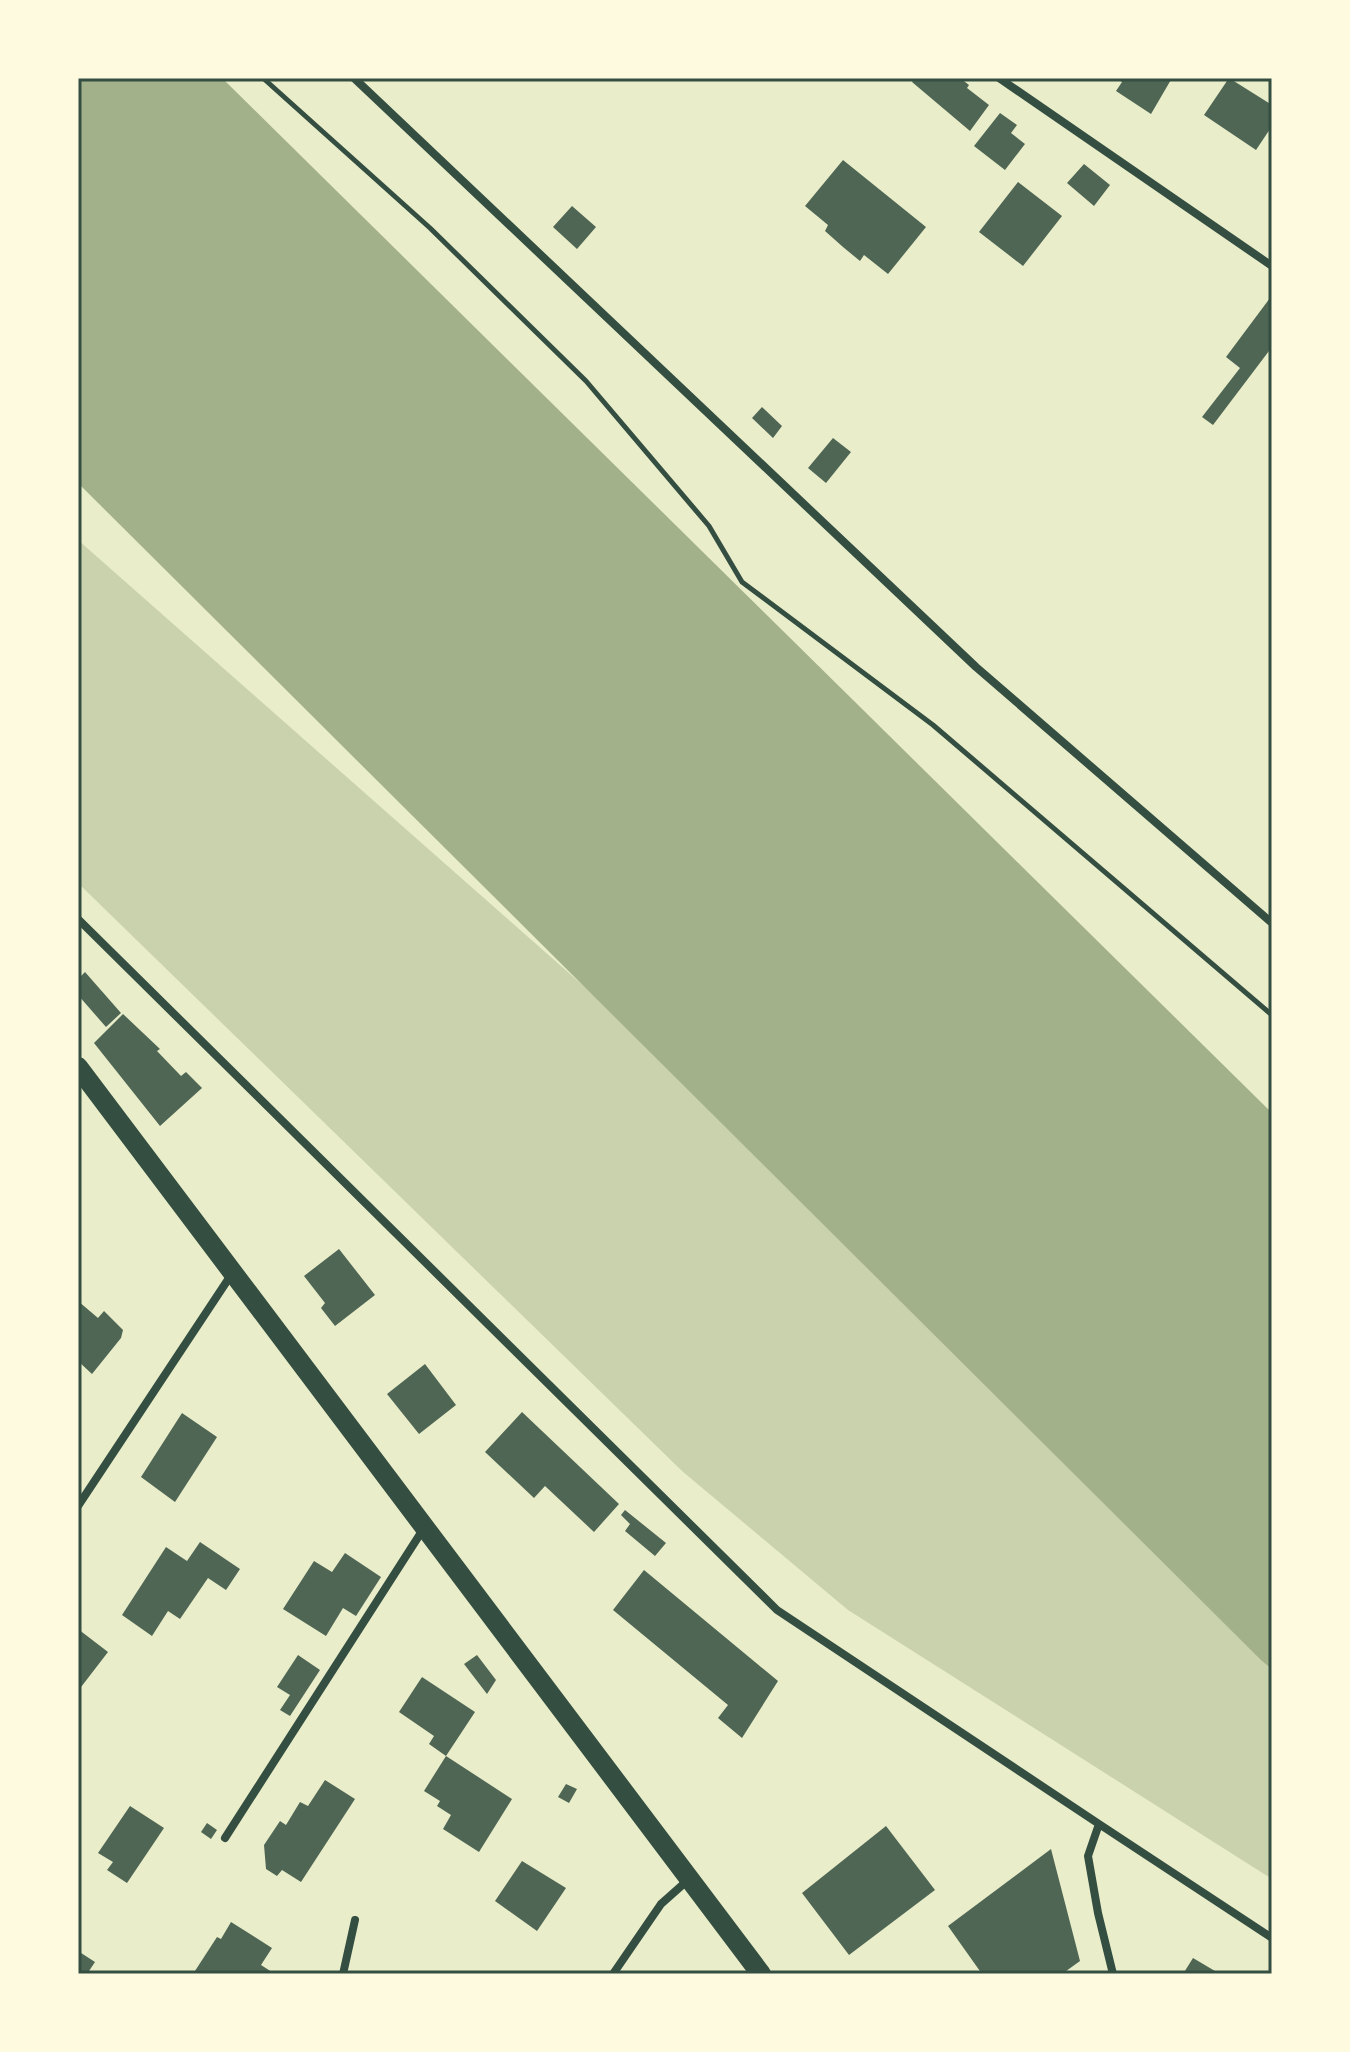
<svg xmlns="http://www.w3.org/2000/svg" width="1350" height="2052" font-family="Jost,sans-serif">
<rect width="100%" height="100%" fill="#e9edc9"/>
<path fill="#cad2ad" d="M78 540 1272 1593V1879L848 1610 682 1471 78 883Z"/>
<path fill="#a3b18a" d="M78 78H222L1272 1113V1669L1262 1661 78 483Z"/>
<path fill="#4f6655" d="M915 78H960L969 85 967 88 989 105 970 131 912 82Z
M1117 78H1172L1151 114 1116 91 1122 82Z
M1229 78 1272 105V126L1256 150 1204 115Z
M1000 113 1017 125 1011 133 1025 144 1005 170 974 146Z
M843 160 926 227 888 274 864 255 860 261 843 247 825 231 828 225 805 206Z
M1084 164 1110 185 1094 206 1067 183Z
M1018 182 1062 216 1023 266 979 232Z
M572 206 596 227 577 249 553 227Z
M1270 298 1272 347 1213 425 1202 417 1240 368 1226 357Z
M762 407 782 426 773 438 752 418Z
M833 438 851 452 826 483 808 468Z
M85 972 121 1013 106 1027 78 995V979Z
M123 1014 160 1049 157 1051 181 1076 186 1072 202 1088 160 1126 94 1043Z
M339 1249 375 1295 335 1326 321 1308 325 1303 304 1276Z
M78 1301 98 1318 104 1311 123 1330 121 1338 92 1374 78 1361Z
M425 1364 456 1405 419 1434 387 1394Z
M522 1412 619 1504 594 1532 545 1486 534 1498 485 1452Z
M182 1413 217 1437 175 1502 141 1477Z
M625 1510 666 1543 655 1556 625 1531 630 1524 621 1515Z
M200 1542 240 1569 226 1590 208 1578 180 1619 168 1611 152 1636 122 1615 166 1547 187 1561Z
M345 1553 381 1577 356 1616 343 1608 326 1636 283 1609 314 1561 332 1572Z
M644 1570 778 1681 742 1738 718 1718 728 1705 613 1610Z
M78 1629 108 1652 78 1691Z
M298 1655 320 1670 290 1716 280 1710 290 1695 277 1687Z
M477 1655 496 1680 487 1694 464 1664Z
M422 1677 475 1712 446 1756 429 1744 434 1736 399 1712Z
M446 1756 512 1799 479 1852 443 1829 451 1815 437 1806 440 1801 424 1791Z
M325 1780 355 1799 301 1882 282 1870 277 1876 266 1869 264 1845 280 1821 286 1825 300 1802 308 1806Z
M566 1784 577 1789 569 1803 558 1797Z
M130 1806 164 1828 127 1883 107 1870 113 1862 98 1853Z
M207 1823 217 1830 211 1839 201 1832Z
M886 1826 935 1890 849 1955 802 1893Z
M1051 1849 1080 1961 1062 1974H982L948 1926Z
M522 1861 566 1888 537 1931 495 1901Z
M231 1922 272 1948 261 1965 275 1974H193L217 1937 221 1939Z
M78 1951 95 1962 87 1974H78Z
M1193 1958 1220 1974H1183Z"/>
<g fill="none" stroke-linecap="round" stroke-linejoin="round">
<path stroke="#344e41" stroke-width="5" d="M263 78 430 228 586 381 709 526 742 582 933 725 1272 1015"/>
<path stroke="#344e41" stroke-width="8" d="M354 78 976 667 1272 923
M999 78 1272 266
M78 919 777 1610 1099 1824 1088 1856 1098 1913 1113 1974
M78 1506 233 1272
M1099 1824 1272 1938
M225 1838 424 1528
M343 1974 355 1920
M613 1974 661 1904 688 1880"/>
<path stroke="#344e41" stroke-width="20" d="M78 1067 761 1974"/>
</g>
<rect width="1350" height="2052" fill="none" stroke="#fefae0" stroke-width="160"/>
<rect x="80" y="80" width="1190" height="1892" fill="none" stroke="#344e41" stroke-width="3"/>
</svg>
